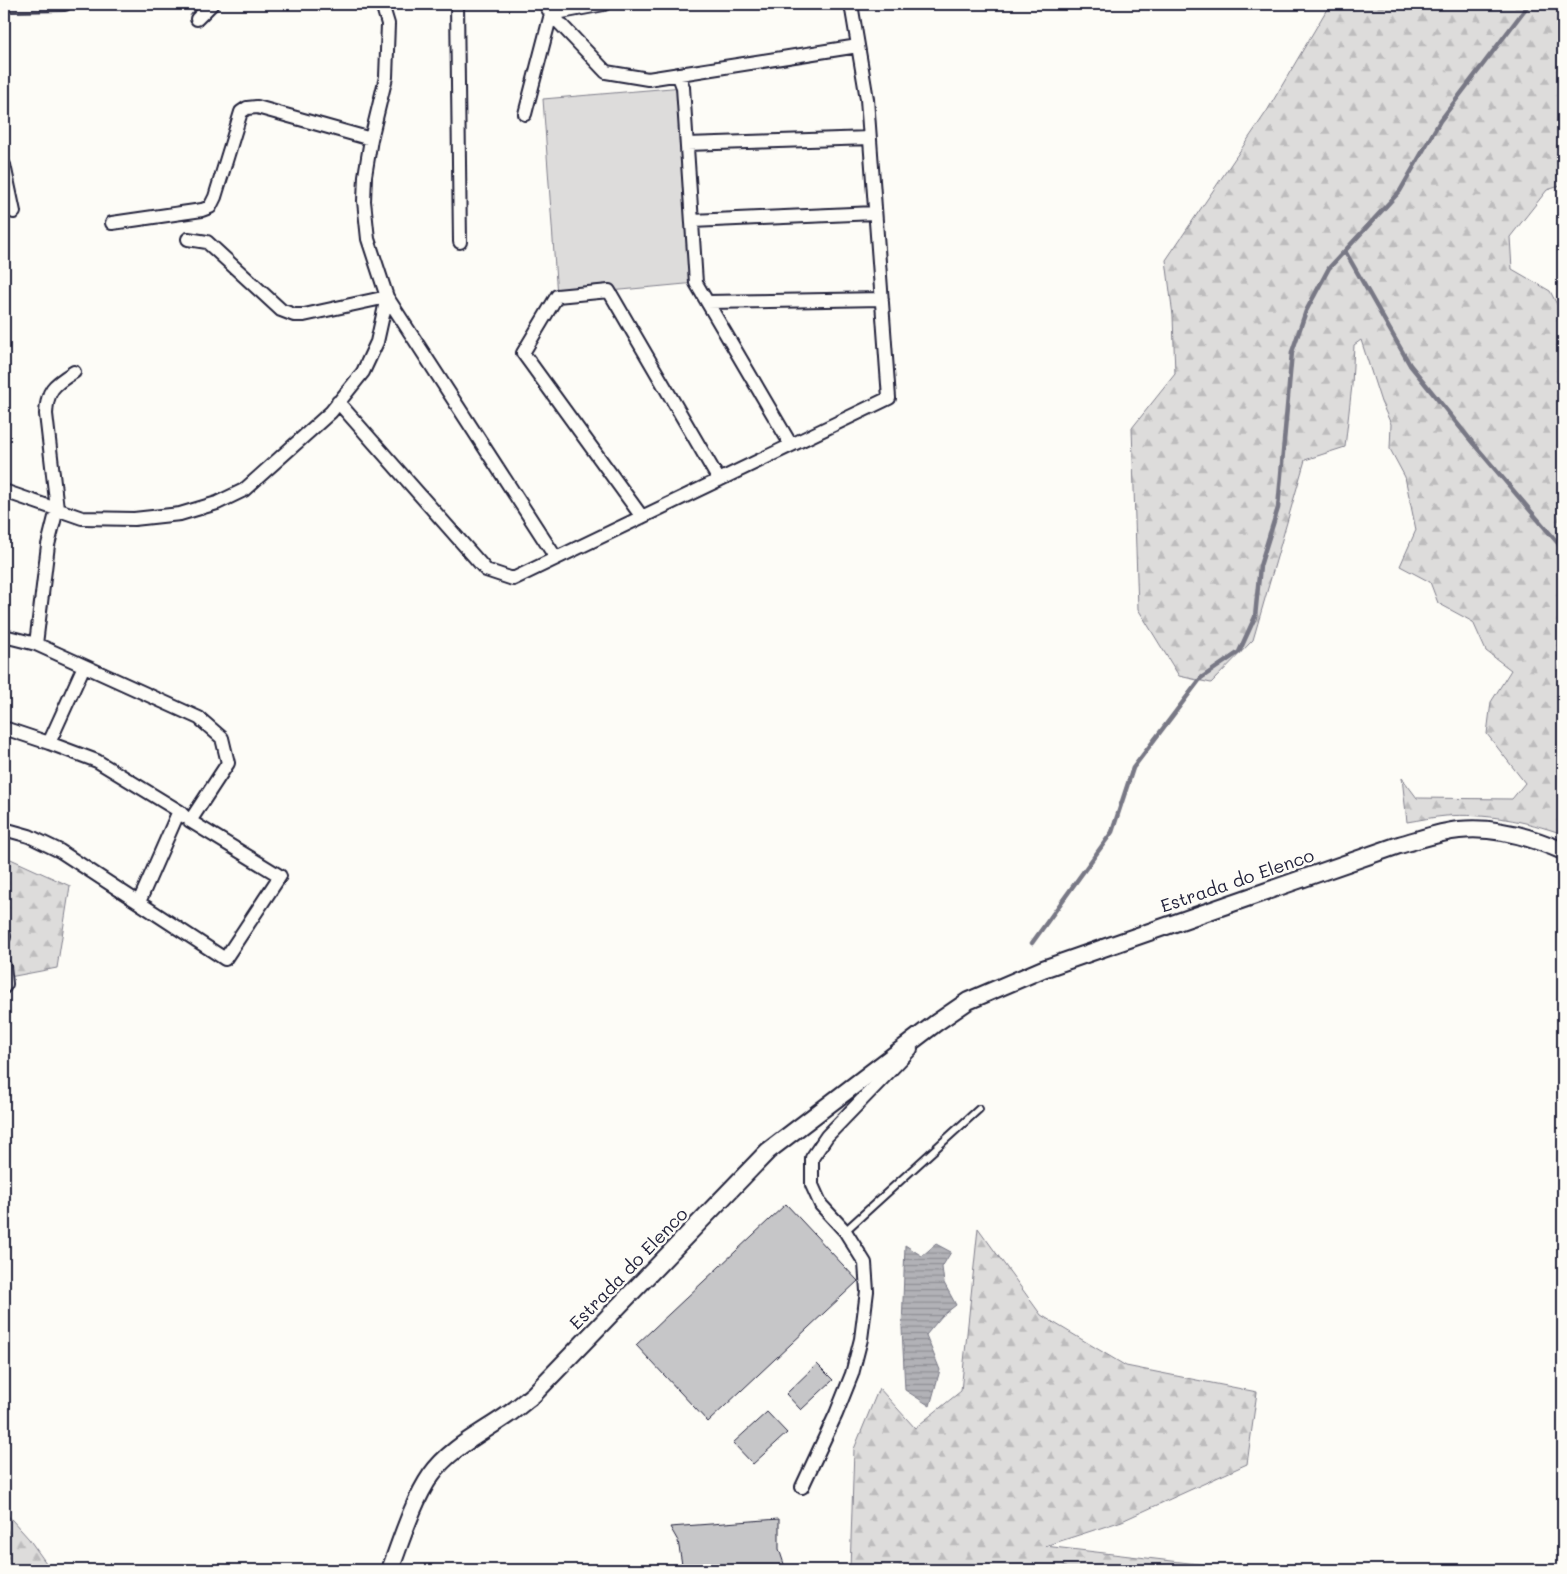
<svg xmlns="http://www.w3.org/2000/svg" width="1567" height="1574" font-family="Mali,sans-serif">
<defs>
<pattern id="forest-firs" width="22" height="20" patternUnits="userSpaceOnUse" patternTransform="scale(1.25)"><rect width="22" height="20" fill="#dddcdb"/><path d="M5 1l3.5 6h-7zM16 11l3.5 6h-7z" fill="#bdbcbd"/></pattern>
<pattern id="water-rules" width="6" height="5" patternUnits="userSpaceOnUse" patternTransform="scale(1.25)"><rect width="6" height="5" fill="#b2b2b7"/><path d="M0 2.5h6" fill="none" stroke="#909096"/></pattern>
</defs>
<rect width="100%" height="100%" fill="#fdfcf7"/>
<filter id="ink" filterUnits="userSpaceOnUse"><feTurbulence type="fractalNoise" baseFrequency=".02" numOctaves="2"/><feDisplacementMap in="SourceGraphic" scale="10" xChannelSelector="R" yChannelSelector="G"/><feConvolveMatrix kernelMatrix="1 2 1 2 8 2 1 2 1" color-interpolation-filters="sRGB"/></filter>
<g filter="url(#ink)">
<path fill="#dddcdb" stroke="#807f8b" d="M683 87 696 283 557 296 543 99Z"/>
<path fill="url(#forest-firs)" stroke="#807f8b" d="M1330 4H1563V185L1547 190 1510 237 1512 269 1550 291 1563 316V834C1526 821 1485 813 1446 816 1433 817 1420 820 1407 822L1402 778 1417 798 1512 799 1525 783 1487 734 1491 702 1511 670 1486 651 1473 622 1438 603 1430 582 1400 566 1416 530 1405 477 1390 449 1391 424 1381 402 1361 340 1354 345 1352 385 1345 447 1305 460 1253 640 1211 683 1179 676 1138 609 1132 428 1175 374 1173 316 1166 260 1267 111Z
M4 856 70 886 57 968 4 978Z
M978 1228 1041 1315 1126 1366 1257 1392 1247 1464 1122 1521 1045 1546 1206 1565 1211 1570H850L854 1449 879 1388 915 1428 961 1391Z
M4 1511 29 1539 51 1570H4Z"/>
<path fill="url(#water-rules)" stroke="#787885" d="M936 1244 951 1252 942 1267 944 1283 956 1305 942 1316 926 1335 940 1370 930 1406 905 1390 902 1328 905 1245 922 1256Z"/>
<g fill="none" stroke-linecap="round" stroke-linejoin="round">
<path stroke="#787885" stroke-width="4.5" d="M1345 251 1410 365 1472 442 1563 549
M1032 943 1112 832 1133 768 1201 678 1239 652 1255 617 1260 566 1278 508 1292 352 1306 311 1329 268 1400 191 1440 121 1529 4"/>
</g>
<path fill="#c6c6c8" stroke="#22223b" d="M786 1204 858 1281 708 1422 636 1345Z
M817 1364 833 1380 801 1410 786 1394Z
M767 1412 787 1433 753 1464 733 1443Z
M779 1519V1549L786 1570H683L678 1541 670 1527Z"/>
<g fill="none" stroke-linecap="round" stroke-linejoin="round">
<defs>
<path id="service" d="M845 1231 979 1109"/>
<path id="minor" d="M457 4 460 242
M604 4 551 14 606 72 648 79 858 46
M4 5 65 4
M197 19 212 4
M678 74 683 87 696 283 791 445
M525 114 551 14 545 4
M687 144 870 138
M4 165 14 212
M692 221 875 213
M112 223 202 210 210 207 215 197 241 112 247 108 257 107 371 139
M188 239 207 242 281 310 294 315H304L387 297 556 558
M707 302 882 299
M338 402 486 570 513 579 889 398 867 99 851 4
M4 491 82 518 134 519 180 514 217 503 244 490 292 447 331 412 363 372 377 342 387 297 368 239 364 201 365 176 371 139 386 77 388 24 382 4
M642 517 523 353 557 296 609 291 719 480
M4 636 36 644
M84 666 49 743 97 761 179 811
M4 728 49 743
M4 829 29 836 60 851 225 959 280 876 190 821 228 763 222 738 199 718 36 644 48 545 57 509 46 414C47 390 53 385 74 372
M139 902 179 811 185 817
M4 937V936
M4 966 6 984 4 987
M802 1487 836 1414 852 1374 861 1339 867 1291 865 1263 845 1231 821 1205 812 1185V1158L827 1136 911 1049"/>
<path id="tertiary" d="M390 1570C401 1541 413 1501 431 1475 449 1449 480 1434 506 1416 515 1410 524 1402 533 1395L768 1151 936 1023 968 1001 1043 969 1399 845C1418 840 1439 832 1459 830 1494 826 1531 837 1563 851"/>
</defs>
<use href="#service" stroke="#22223b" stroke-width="10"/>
<use href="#minor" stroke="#22223b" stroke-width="16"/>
<use href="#tertiary" stroke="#22223b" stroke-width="20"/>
<use href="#service" stroke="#fdfcf7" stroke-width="6"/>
<use href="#minor" stroke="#fdfcf7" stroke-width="12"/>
<use href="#tertiary" stroke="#fdfcf7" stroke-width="16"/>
</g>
</g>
<g text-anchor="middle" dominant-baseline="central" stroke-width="5" stroke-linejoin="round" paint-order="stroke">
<g font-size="18" fill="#22223b" stroke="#fdfcf7">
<text transform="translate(1237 880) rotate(-19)">Estrada do Elenco</text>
<text transform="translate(628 1268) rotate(-46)">Estrada do Elenco</text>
</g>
</g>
<rect width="1567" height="1574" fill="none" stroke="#fdfcf7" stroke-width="20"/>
<rect x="10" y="10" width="1547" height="1554" fill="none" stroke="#22223b" stroke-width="2" filter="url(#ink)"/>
</svg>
